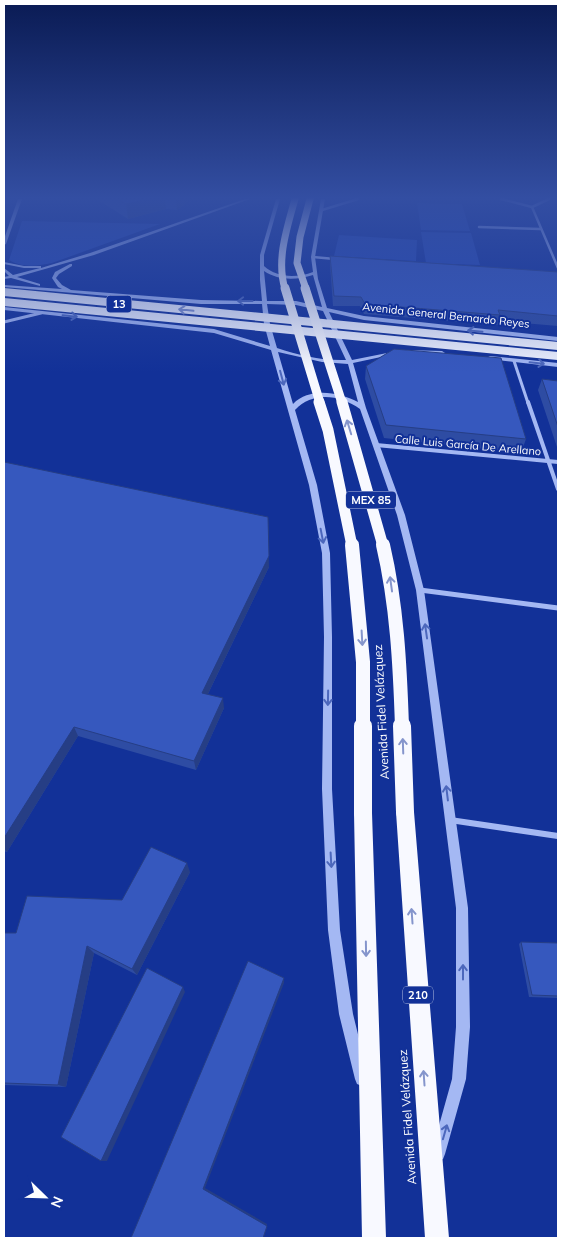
<svg xmlns="http://www.w3.org/2000/svg" width="562" height="1242" font-family="Mulish,sans-serif">
<rect width="100%" height="100%" fill="#123198"/>
<path fill="#2549b6" d="M417 203 462 204 470 231 421 230Z
M22 221 160 224 52 263C38 266 22 268 9 260Z
M421 232 471 233 480 265 426 263Z
M339 235 417 240 416 261 334 256Z"/>
<g fill="none" stroke-linecap="round" stroke-linejoin="round">
<path stroke="#a4b8f3" stroke-width="2.5" d="M501 199 532 207
M532 207 558 268
M532 207 549 199
M322 210 358 199
M479 227 540 229
M313 257 335 259"/>
<path stroke="#a4b8f3" stroke-width="3" d="M4 322 41 313
M514 361 528 403"/>
<path stroke="#a4b8f3" stroke-width="4" d="M528 402 558 489
M376 445 558 462"/>
<path stroke="#a4b8f3" stroke-width="5" d="M420 590 558 608"/>
<path stroke="#a4b8f3" stroke-width="6" d="M450 820 558 836"/>
<path fill="#a4b8f3" fill-rule="evenodd" d="M18 199H22L6 244 4 245V239Z
M245 199H250L94 255 17 277 40 284V286L11 278 4 279V277L9 276 4 271V268L13 275 40 268H24L4 264V262L24 266H41V268L90 253Z
M276 199H280L264 255V266C277 278 297 278 313 272L311 257 321 199H325L315 257 318 279 327 308 364 316 558 337V341L364 320 329 312 352 360 392 352 395 354 353 363 366 408 405 515 424 590 468 908 470 1027 466 1079 445 1154 443 1159 438 1161 433 1159 431 1154 452 1079 456 1027V908L416 590 397 515 360 409C340 395 313 391 295 410L317 485 330 553 332 637V789L340 930 353 1014 369 1079 367 1084 362 1086 357 1084 355 1079 339 1014 328 930 322 789 324 637 322 553 309 485 271 350 214 333 4 310V307L214 329 270 346 264 324 262 304H201L4 287V285L62 289 58 287 52 278 55 272 70 264H72V266L59 274 56 278 62 285 71 290 201 300 262 301 260 280V255ZM264 271C279 281 297 280 313 275L322 307 296 301H267ZM267 304 296 305 323 311 346 360C322 361 299 355 277 348L270 324ZM278 352 322 362 348 364 358 402C338 392 310 387 293 404Z
M405 350 442 351 445 353 442 355 403 353 402 352Z
M490 356 558 363V367L488 359V357Z"/>
<path fill="#f8f9ff" fill-rule="evenodd" d="M405 804 411 806 414 812 449 1238H425L396 812 399 806Z
M363 805 369 807 372 813 386 1238H362L354 813 357 807Z"/>
<path stroke="#f0f3ff" stroke-width="8" d="M4 292 558 346
M4 302 558 356"/>
<path stroke="#f8f9ff" stroke-width="7" d="M285 289C276 260 287 228 295 199
M306 289 297 263 300 237 310 199"/>
<path stroke="#f8f9ff" stroke-width="9" d="M285 288 320 403
M305 288 342 403"/>
<path stroke="#f8f9ff" stroke-width="11" d="M319 402 328 430 352 546
M342 402 383 546"/>
<path stroke="#f8f9ff" stroke-width="14" d="M352 545 363 662V727
M383 545C397 605 400 666 402 727"/>
<path stroke="#f8f9ff" stroke-width="18" d="M363 726V813
M402 726 405 812"/>
</g>
<path fill="#2e4ca3" d="M97 199H191L177 210 166 209 128 219 98 200Z
M330 256 558 272V326L499 321 498 325 364 314 360 306H333L330 265Z
M366 366 526 439 521 453 384 438 365 379Z
M542 379 558 381V450L538 390Z
M4 462 269 567 208 694 224 708 196 770 78 736 7 852 4 851Z
M190 872 137 975 94 953 66 1087 4 1085V933H16L122 900Z
M521 942 558 943V998L529 997 519 944Z"/>
<path fill="#263e85" d="M150 199H165L166 209 128 219 126 204Z
M176 199H191L177 210Z
M268 517 269 567 204 702 202 693Z
M223 698 224 708 196 770 194 761Z
M74 727 78 736 7 852 4 849V838Z
M187 863 190 872 137 975 132 969Z
M87 946 94 953 66 1087 58 1085Z
M284 978V983L205 1188 267 1224V1226L203 1189Z
M183 987 185 992 107 1161H101Z"/>
<path fill="#3658be" stroke="#263e85" d="M116 199H150L126 204Z
M330 256 558 272V316L498 310 500 315 365 304 361 297 334 296Z
M394 349 501 358 526 439 386 425 366 366Z
M542 379 558 381V427Z
M4 462 268 517 269 556 202 693 223 698 194 761 74 727 4 838Z
M151 847 187 863 132 969 87 946 58 1085 4 1083V933H16L27 896 122 900Z
M521 942 558 943V996L532 995Z
M248 961 284 978 203 1189 267 1226 263 1238H131Z
M147 968 183 987 101 1161 61 1137Z"/>
<defs><path id="oneway-shaft" d="M-6 0H5M1.5-3L5.5 0L1.5 3" fill="none" stroke-width="1.6" stroke-linecap="round" stroke-linejoin="round" transform="scale(1.25)"/></defs>
<g stroke="#4c67bc">
<use href="#oneway-shaft" transform="translate(245 301) rotate(180)"/>
<use href="#oneway-shaft" transform="translate(70 316) rotate(6)"/>
<use href="#oneway-shaft" transform="translate(475 331) rotate(-175)"/>
<use href="#oneway-shaft" transform="translate(537 363) rotate(6)"/>
<use href="#oneway-shaft" transform="translate(282 378) rotate(75)"/>
<use href="#oneway-shaft" transform="translate(322 536) rotate(79)"/>
<use href="#oneway-shaft" transform="translate(426 631) rotate(-98)"/>
<use href="#oneway-shaft" transform="translate(328 698) rotate(91)"/>
<use href="#oneway-shaft" transform="translate(447 793) rotate(-97)"/>
<use href="#oneway-shaft" transform="translate(331 860) rotate(87)"/>
<use href="#oneway-shaft" transform="translate(463 972) rotate(-90)"/>
<use href="#oneway-shaft" transform="translate(445 1132) rotate(-74)"/>
</g>
<use stroke="#8192cc" href="#oneway-shaft" transform="translate(186 310) rotate(-174)"/>
<g stroke="#8595cc">
<use href="#oneway-shaft" transform="translate(349 427) rotate(-107)"/>
<use href="#oneway-shaft" transform="translate(391 584) rotate(-98)"/>
<use href="#oneway-shaft" transform="translate(362 638) rotate(87)"/>
<use href="#oneway-shaft" transform="translate(403 746) rotate(-92)"/>
<use href="#oneway-shaft" transform="translate(412 916) rotate(-94)"/>
<use href="#oneway-shaft" transform="translate(366 949) rotate(89)"/>
<use href="#oneway-shaft" transform="translate(424 1078) rotate(-94)"/>
</g>
<linearGradient id="sky" x2="0" y2="1"><stop stop-color="#0a1b54"/><stop offset="0.53" stop-color="#334ea2"/><stop offset="1" stop-color="#334ea2" stop-opacity="0"/></linearGradient>
<rect width="562" height="373" fill="url(#sky)"/>
<g text-anchor="middle" dominant-baseline="central" stroke-width="4" stroke-linejoin="round" paint-order="stroke">
<g fill="#123198" stroke="#b8c1e0" stroke-width="1">
<rect x="106.5" y="295.5" width="25" height="17" rx="4"/>
<rect x="346" y="491.5" width="50" height="17" rx="4"/>
<rect x="403" y="986.5" width="30" height="17" rx="4"/>
</g>
<g font-size="11" font-weight="bold" fill="#fff">
<text x="119" y="304">13</text>
<text x="371" y="500">MEX 85</text>
<text x="418" y="995">210</text>
</g>
<g font-size="11" fill="#fff" stroke="#123198">
<text transform="translate(446 315) rotate(6)">Avenida General Bernardo Reyes</text>
<text transform="translate(468 445) rotate(5)">Calle Luis García De Arellano</text>
</g>
<g font-size="12" fill="#fff" stroke="#123198">
<text transform="translate(381 712) rotate(-93)">Avenida Fidel Velázquez</text>
<text transform="translate(407 1117) rotate(-94)">Avenida Fidel Velázquez</text>
</g>
</g>
<rect width="562" height="1242" fill="none" stroke="#ffffff" stroke-width="10"/>
<g transform="translate(45 1197) rotate(113)" stroke="#123198" stroke-width="4" paint-order="stroke">
<path d="M0-4L9 19L0 12L-9 19Z" fill="#ffffff"/>
<text y="-8" font-size="14" font-weight="bold" text-anchor="middle" fill="#ffffff">N</text>
</g>
</svg>
